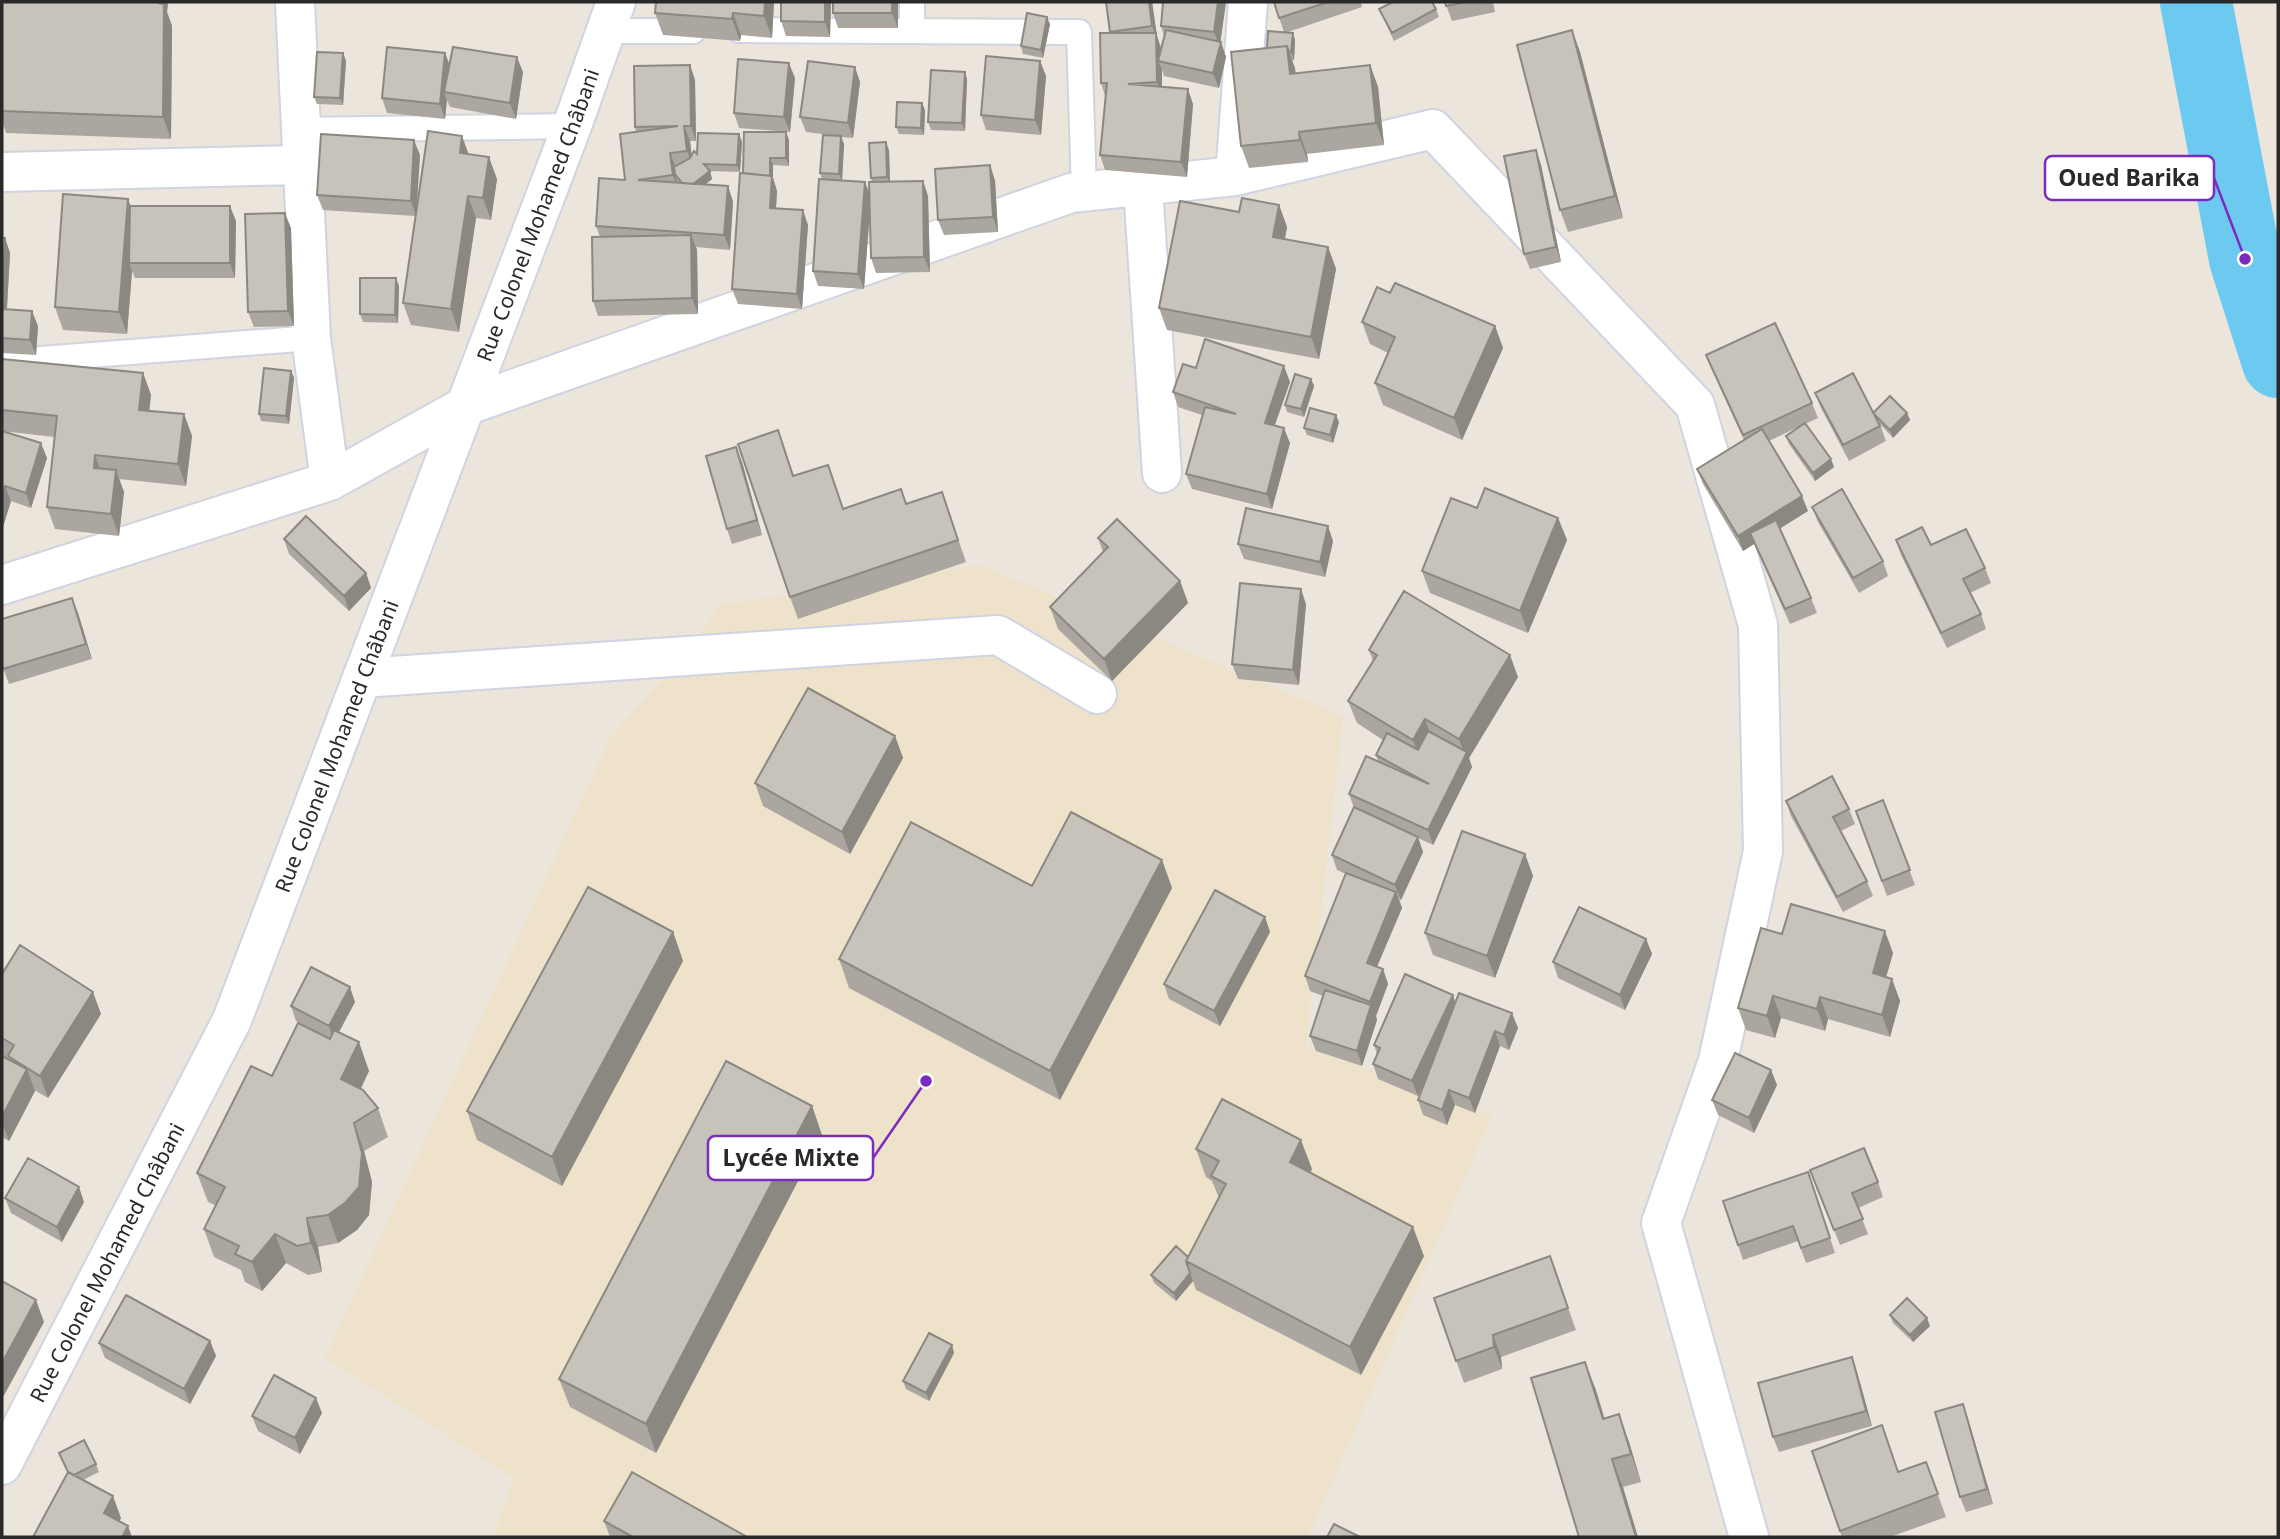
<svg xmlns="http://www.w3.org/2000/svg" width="2280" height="1539" font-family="'Noto Sans',sans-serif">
<rect width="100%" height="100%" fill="#ece5db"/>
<path fill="#eee3ca" d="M980 565 1343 716 1306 1045 1492 1116 1308 1537H493L514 1478 325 1358 611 736 685 656 720 605Z"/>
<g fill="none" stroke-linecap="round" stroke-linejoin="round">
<path stroke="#6cc9ef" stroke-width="72" d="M2196 2 2245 259 2278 362"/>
<defs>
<path id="service" d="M912 2V29
M739 30 1079 32 1084 192
M606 31H693
M299 130 572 126
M2 362 311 338"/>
<path id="minor" d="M295 2 311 338 330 481
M2 172 301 165
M1235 176 1248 2
M1143 188 1162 473
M2 585 330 481 465 406 1071 193 1235 176 1433 129 1695 405 1758 625 1763 851 1718 1061 1661 1223 1749 1537
M362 678 998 635 1097 694"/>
<g id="secondary">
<path id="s1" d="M2 1465 232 1020 572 126 616 2"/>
</g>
</defs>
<use href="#service" stroke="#d0d3e2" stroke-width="28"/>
<use href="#minor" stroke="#d0d3e2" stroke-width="42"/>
<use href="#secondary" stroke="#d0d3e2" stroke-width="42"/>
<use href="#service" stroke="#fff" stroke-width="24"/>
<use href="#minor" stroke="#fff" stroke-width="38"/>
<use href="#secondary" stroke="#fff" stroke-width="38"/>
</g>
<path fill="#aba7a0" d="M2 2H168L167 12 172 26 171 139 6 133 2 120Z
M774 2 772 38 741 35 740 41 663 35 655 13Z
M781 2H831L830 37 786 36 781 21Z
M898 2V28H838L833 13Z
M1106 2H1152L1157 36 1161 50 1164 36 1161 26 1163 2H1226L1220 42 1226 57 1219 88 1164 76 1162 69V87L1193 104 1187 177 1105 170 1100 155 1105 96 1101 83 1110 33Z
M1274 2H1361L1362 7 1288 32 1293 33 1295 40 1294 60H1292L1296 73 1370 65 1378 87 1384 145 1307 154 1308 162 1249 168 1241 146 1267 48 1284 32Z
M1445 2H1493L1495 12 1452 21Z
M1379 9H1436L1439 17 1394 41Z
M1050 24 1043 58 1023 54 1021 46Z
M1572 30 1580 52 1623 218 1568 232 1560 210Z
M343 53 346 61 343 105 317 104 314 97Z
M1040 61 1046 76 1041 135 986 130 981 115Z
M449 64 523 72 516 119 450 107 447 100 445 119 387 113 382 98Z
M690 65 695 80 696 141H690L691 155 697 154 739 134 742 142 740 172 710 171 712 179 705 185 728 186 733 202 730 250 696 247 697 250 698 314 598 316 593 301 600 237 596 226 625 180 636 132 635 127Z
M795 78 790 132 739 128 734 113Z
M967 79 965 131 931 130 928 122Z
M860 82 853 138 841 137 844 144 842 180 869 194 872 182 871 178 889 150 890 181H923L928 196 930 272 876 273 871 258 870 209 864 289 818 286 813 271 822 179 820 173 838 136 806 132 800 117Z
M922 103 925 110 924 135 899 134 896 127Z
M786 132 789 140V166L773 165V178L777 191 776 208 808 225 802 309 738 304 732 289 743 173Z
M1536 150 1541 165 1561 262 1530 269 1524 254Z
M469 154 497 179 491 220 476 218 459 332 411 325 403 303 415 216 323 210 317 195 420 155 417 205Z
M990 165 995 181 998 232 944 235 938 220Z
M128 199 130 206 236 221 235 278H135L132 271 127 334 63 330 55 307Z
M1279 205 1287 227 1285 239 1328 247 1336 269 1319 359 1167 330 1159 308 1239 212Z
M291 228 294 326 254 327 248 312Z
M2 238H5L10 253 7 310 38 326 36 355 2 353Z
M399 286 398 323 363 322 360 314Z
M1390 293 1495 326 1503 348 1462 440 1383 405 1375 383 1388 353 1370 344 1362 322Z
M1706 355 1812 403 1818 418 1805 424 1834 467 1815 481 1789 444 1786 436 1802 425 1769 441 1808 511 1780 528 1811 598 1817 613 1790 624 1754 544 1743 551 1703 484 1697 469 1744 440 1712 370Z
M2 359 143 373 151 395 149 411 184 414 192 436 186 486 119 479 124 492 119 536 55 529 47 507 54 437 2 431 47 458 31 508 11 501 2 530Z
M1196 368 1290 382 1275 425 1290 443 1272 509 1192 489 1186 474 1202 415 1178 407 1173 392Z
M291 371 294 378 289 424 261 421 259 414Z
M1311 379 1314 386 1304 417 1287 412 1285 405Z
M1815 393 1873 413H1907L1910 420 1893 438 1880 424 1886 441 1849 461 1821 408Z
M1339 422 1333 443 1307 435 1304 428Z
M778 430 794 476 844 509 907 504 942 492 966 562 798 619 790 597Z
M742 462 762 535 732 544 727 529Z
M1812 507 1883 561 1888 576 1859 593 1818 522Z
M1477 508 1558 518 1567 540 1528 633 1430 593 1422 571Z
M1098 538 1180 581 1188 603 1112 681 1058 629 1050 607 1103 552Z
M284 539 366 573 371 588 349 611 289 554Z
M1896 540 1931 545 1985 568 1991 583 1970 593 1981 614 1986 629 1947 648 1901 555Z
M1333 541 1325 577 1244 559 1238 544Z
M1306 604 1299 685 1238 679 1232 664Z
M78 613 92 659 9 684 2 665Z
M1369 650 1518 677 1469 758 1472 767 1433 845 1418 838 1423 852 1401 900 1399 899 1402 908 1377 967 1383 969 1388 984 1376 1016 1377 1020 1362 1066 1316 1051 1310 1036 1323 996 1310 991 1305 976 1346 874 1337 870 1332 855 1354 808 1349 794 1378 761 1376 755 1383 740 1357 723 1348 701 1373 661Z
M895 736 903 758 850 854 763 806 755 783Z
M1883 800 1915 885 1887 896 1856 811Z
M1786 801 1849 809 1855 824 1841 831 1867 881 1873 896 1843 912 1791 816Z
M1525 854 1533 876 1495 978 1433 955 1425 933Z
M1162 860 1172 888 1060 1100 849 988 839 959 1032 886Z
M1265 917 1270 932 1220 1026 1169 999 1164 984Z
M673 932 683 961 562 1186 477 1140 467 1111Z
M1782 934 1893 953 1886 977 1892 979 1900 1001 1890 1037 1828 1019 1825 1031 1781 1018 1775 1038 1746 1030 1738 1008Z
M1646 939 1652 954 1625 1010 1558 978 1553 962Z
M2 974 101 1014 48 1098 34 1090 35 1091 9 1141 2 1137V1056L9 1060 2 1055Z
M355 1002 339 1032 369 1071 361 1089 378 1108 388 1137 364 1151 372 1182 369 1215 357 1230 338 1243 318 1247 322 1272 308 1275 286 1263 262 1291 245 1282 241 1270 214 1257 204 1229 215 1205 208 1202 197 1173 272 1076 316 1032 296 1021 291 1006Z
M1455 1002 1518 1028 1509 1050 1500 1046 1475 1113 1455 1105 1447 1125 1423 1115 1418 1100 1426 1079 1418 1096 1378 1079 1373 1064 1377 1054 1374 1045Z
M1771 1070 1777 1085 1754 1133 1718 1115 1712 1100Z
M812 1106 822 1135 656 1453 570 1407 559 1379Z
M1196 1149 1312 1169 1310 1173 1424 1256 1361 1375 1196 1290 1193 1281 1176 1301 1154 1283 1151 1275 1188 1257 1219 1198 1212 1181 1206 1177Z
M1810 1170 1878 1182 1883 1197 1858 1208 1868 1234 1840 1245Z
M1808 1172 1835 1253 1806 1263 1798 1241 1743 1260 1723 1201Z
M5 1198 84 1202 62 1242 11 1213Z
M1550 1257 1576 1330 1501 1357 1502 1369 1464 1383 1434 1298Z
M1890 1315 1930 1326 1913 1342 1893 1323Z
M210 1341 216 1356 190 1404 105 1358 99 1343Z
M952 1345 954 1353 929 1401 906 1389 903 1381Z
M1852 1357 1857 1372 1872 1426 1779 1452 1773 1437Z
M1585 1362 1604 1418 1629 1442 1641 1482 1623 1487 1579 1537Z
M322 1413 300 1454 258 1431 252 1416Z
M1968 1419 1993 1504 1966 1512 1960 1497Z
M1812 1451 1898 1472 1926 1462 1946 1517 1890 1537H1842Z
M59 1453 96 1464 99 1472 83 1480 121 1518 119 1521 132 1537 68 1473Z
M604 1521 747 1537H610Z"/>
<path fill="#8b8882" d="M158 2H168L167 12 172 26 171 139 163 117Z
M765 2H774L772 38 764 16Z
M825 2H831L830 37 825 22Z
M892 2H898V28L892 13Z
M1149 2H1152L1157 36 1161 48V62L1158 61 1162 69V97L1157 82 1156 37 1152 26Z
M1218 2H1226L1220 45 1221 42 1226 57 1219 88 1213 73 1220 47 1214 32Z
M733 13 741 35 740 41 732 19Z
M1047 17 1050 24 1043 58 1041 50Z
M1572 30 1580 52 1623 218 1615 196Z
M1293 33 1295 40 1294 60 1291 52Z
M1287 46 1295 68 1298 96 1290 74Z
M343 53 346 61 343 105 340 98Z
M445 53 451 68 444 92 447 100 445 119 440 104Z
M517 57 523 72 516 119 510 103Z
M1040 61 1046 76 1041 135 1035 120Z
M789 63 795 78 790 132 784 117Z
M690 65 695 80 696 141 691 126Z
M1370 65 1378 87 1384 145 1376 123Z
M855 67 860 82 853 138 848 123Z
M965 72 967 79 965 131 962 123Z
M1188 89 1193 104 1187 177 1181 162Z
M922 103 925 110 924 135 921 128Z
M684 126 690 141 693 166 687 151Z
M786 132 789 140V166L786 158Z
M1299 132 1307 154 1308 162 1300 140Z
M739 134 742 142 740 172 737 165Z
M462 136 470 158 460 153Z
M841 136 844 144 842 182 839 174Z
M414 140 420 155 416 216 411 201Z
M886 142 889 150 890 185 887 177Z
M1536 150 1541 165 1561 262 1556 247Z
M670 153 676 168 675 174 677 182 678 191 673 175Z
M489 157 497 179 491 220 483 198Z
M770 158 773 165V178L777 191 775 223 770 208Z
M990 165 995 181 998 232 993 217Z
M710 171 712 179 689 197 686 189Z
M923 181 928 196 930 272 924 257Z
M865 182 871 197 864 289 858 274Z
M728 186 733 202 730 250 724 235Z
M468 196 476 218 459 332 451 309Z
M128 199 136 221 129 263 132 271 127 334 119 312Z
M1279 205 1287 227 1281 259 1273 237Z
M230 206 236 221 235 278 230 263Z
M803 210 808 225 802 309 797 294Z
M285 213 291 228 294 326 288 311Z
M691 235 697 250 698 314 692 298Z
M5 238 10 253 6 324 2 313V287Z
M1328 247 1336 269 1319 359 1311 337Z
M396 278 399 286 398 323 395 315Z
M32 311 38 326 36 355 30 340Z
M1495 326 1503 348 1462 440 1454 418Z
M1284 366 1290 382 1270 438 1265 423Z
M291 371 294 378 289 424 286 416Z
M143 373 151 395 147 432 139 410Z
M1311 379 1314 386 1304 417 1301 409Z
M1907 413 1910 420 1893 438 1890 430Z
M184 414 192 436 186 486 178 464Z
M1336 415 1339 422 1333 443 1330 435Z
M1284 428 1290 443 1272 509 1267 494Z
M41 443 47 458 31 508 26 493Z
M736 447 742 462 762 535 757 520Z
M95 455 103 477 94 468Z
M1831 459 1834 467 1815 481 1813 473Z
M116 470 124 492 119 536 111 514Z
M5 486 11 501 2 530V498Z
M1802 496 1808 511 1755 544 1750 533 1754 544 1743 551 1738 536Z
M1558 518 1567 540 1528 633 1520 611Z
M1328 526 1333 541 1325 577 1320 562Z
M366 573 371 588 349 611 344 596Z
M1180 581 1188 603 1112 681 1104 659Z
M1301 589 1306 604 1299 685 1293 670Z
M72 598 78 613 92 659 86 644Z
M1510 655 1518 677 1469 758 1472 767 1433 845 1428 830 1465 756 1459 739Z
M1425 719 1433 741 1421 762 1413 740Z
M895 736 903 758 850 854 842 832Z
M1418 837 1423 852 1401 900 1395 885Z
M1525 854 1533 876 1495 978 1487 956Z
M1162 860 1172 888 1060 1100 1050 1071Z
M1396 892 1402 908 1372 978 1367 963Z
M1265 917 1270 932 1220 1026 1214 1011Z
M1885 931 1893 953 1881 995 1873 973Z
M673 932 683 961 562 1186 552 1157Z
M1646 939 1652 954 1625 1010 1620 995Z
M1383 969 1388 984 1376 1016 1377 1020 1362 1066 1357 1051 1371 1005 1370 1002Z
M1892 979 1900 1001 1890 1037 1882 1015Z
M350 987 355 1002 334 1041 329 1026Z
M93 992 101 1014 48 1098 40 1076Z
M1453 995 1458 1010 1418 1096 1412 1081Z
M1773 996 1781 1018 1775 1038 1767 1016Z
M1820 997 1828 1019 1825 1031 1817 1009Z
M1512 1013 1518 1028 1509 1050 1504 1035Z
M1495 1031 1500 1046 1475 1113 1469 1098Z
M359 1042 369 1071 351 1107 341 1079Z
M27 1069 35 1091 9 1141 2 1122V1117Z
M1771 1070 1777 1085 1754 1133 1749 1118Z
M1449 1090 1455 1105 1447 1125 1442 1110Z
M812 1106 822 1135 656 1453 646 1424Z
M354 1123 364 1151 372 1182 369 1215 357 1230 338 1243 328 1215Z
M1301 1140 1312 1169 1300 1191 1290 1162Z
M79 1187 84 1202 62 1242 57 1227Z
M307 1218 318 1247 322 1272 311 1243Z
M1413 1227 1424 1256 1361 1375 1350 1347Z
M275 1234 286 1263 262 1291 252 1262Z
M1190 1273 1193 1281 1176 1301 1174 1293Z
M36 1300 44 1322 2 1399V1363Z
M1927 1318 1930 1326 1913 1342 1910 1335Z
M1493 1335 1501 1357 1502 1369 1494 1347Z
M210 1341 216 1356 190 1404 184 1389Z
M952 1345 954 1353 929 1401 926 1393Z
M1852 1357 1857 1372 1872 1426 1866 1411Z
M1585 1362 1596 1390 1613 1447 1603 1419Z
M316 1398 322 1413 300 1454 295 1438Z
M1963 1404 1968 1419 1993 1504 1987 1489Z
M1619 1414 1629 1442 1641 1482 1631 1454Z
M1612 1459 1623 1487 1638 1537H1636Z
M113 1496 121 1518 112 1535 104 1513Z
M128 1526 132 1537H122Z"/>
<path fill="#c7c2ba" stroke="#8b8882" stroke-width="2" d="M2 2H158V3L164 4 163 117 2 111Z
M656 2H765L764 16 733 13 732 19 655 13Z
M781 2H825V22L781 21Z
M833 2H892V13H833Z
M1106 2H1149L1152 26 1110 32Z
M1163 2H1218L1214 32 1161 26Z
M1274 2H1328L1279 18Z
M1393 2H1432L1436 9 1392 33 1379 9Z
M1445 2H1466L1446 6Z
M1027 13 1047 17 1041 50 1021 46Z
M1166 30 1221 42 1213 73 1158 61Z
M1572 30 1615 196 1560 210 1517 45Z
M1268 31 1293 33 1291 52H1289L1287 46 1267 48Z
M1100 33H1156L1157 82 1128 84 1188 89 1181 162 1100 155 1107 83H1101Z
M1287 46 1290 74 1370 65 1376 123 1299 132 1300 140 1241 146 1231 52Z
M387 47 445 53 440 104 382 98Z
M453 47 517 57 510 103 444 92Z
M317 52 343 53 340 98 314 97Z
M986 56 1040 61 1035 120 981 115Z
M738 59 789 63 784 117 734 113Z
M808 61 855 67 848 123 800 117Z
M690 65 691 126H684L687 151 670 153 673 175 638 180 728 186 724 235 596 226 599 178 625 180 620 134 678 126 635 127 634 66Z
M931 70 965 72 962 123 928 122Z
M897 102 922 103 921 128 896 127Z
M428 131 462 136 460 153 489 157 483 198 468 196 451 309 403 303Z
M744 132H786V158H770V176L743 173Z
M698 133 739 134 737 165 704 164 710 171 693 184 682 183 675 174 674 167 690 158 694 151 697 154Z
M321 134 414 140 411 201 317 195Z
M823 135 841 136 839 174 820 173Z
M886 142 887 177 871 178 869 143Z
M1536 150 1556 247 1524 254 1504 156Z
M990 165 993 217 938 220 935 169Z
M740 173 772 176 770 208 803 210 797 294 732 289Z
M819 179 865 182 858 274 813 271Z
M923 181 924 257 871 258 869 182Z
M63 194 128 199 119 312 55 307Z
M1242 198 1279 205 1273 237 1328 247 1311 337 1159 308 1180 201 1239 212Z
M130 206H230V263H129Z
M285 213 288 311 248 312 245 214Z
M691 235 692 298 593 301 592 237Z
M2 238H5L2 287Z
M360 278H396L395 315 360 314Z
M1395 283 1495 326 1454 418 1375 383 1395 337 1362 322 1377 287 1390 293Z
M2 309 32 311 30 340 2 338Z
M1775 323 1812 403 1743 435 1706 355Z
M1205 339 1284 366 1265 423 1284 428 1267 494 1186 474 1205 407 1236 414 1173 392 1183 364 1196 368Z
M2 359 143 373 139 410 184 414 178 464 95 455 94 468 116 470 111 514 47 507 57 416 2 410Z
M264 368 291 371 286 416 259 414Z
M1853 373 1880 426 1843 445 1815 393Z
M1295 374 1311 379 1301 409 1285 405Z
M1890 396 1907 413 1890 430 1873 413Z
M1310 408 1336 415 1330 435 1304 428Z
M1805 423 1831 459 1813 473 1786 436Z
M1762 429 1802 496 1738 536 1697 469Z
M778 430 793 476 828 465 843 509 901 489 906 504 942 492 958 540 790 597 738 444Z
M2 431 41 443 26 493 5 486 2 498Z
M736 447 757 520 727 529 706 456Z
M1485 488 1558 518 1520 611 1422 571 1451 498 1477 508Z
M1842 489 1883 561 1853 578 1812 507Z
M1246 508 1328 526 1320 562 1238 544Z
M306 516 366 573 344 596 284 539Z
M1117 519 1180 581 1104 659 1050 607 1108 547 1098 538Z
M1776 520 1811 598 1785 609 1750 533Z
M1922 527 1931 545 1966 529 1985 568 1963 579 1981 614 1941 633 1896 540Z
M1240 583 1301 589 1293 670 1232 664Z
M1404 591 1510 655 1459 739 1425 719 1413 740 1348 701 1377 655 1369 650Z
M72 598 86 644 3 669 2 665V619Z
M808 688 895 736 842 832 755 783Z
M1428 731 1467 752 1428 830 1349 794 1366 756 1429 784 1376 755 1387 733 1418 750Z
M1832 776 1849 809 1833 817 1867 881 1837 897 1786 801Z
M1883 800 1910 870 1882 881 1856 811Z
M1354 807 1418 837 1395 885 1332 855Z
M1071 812 1162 860 1050 1071 839 959 911 822 1032 886Z
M1462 831 1525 854 1487 956 1425 933Z
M1346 873 1396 892 1367 963 1383 969 1370 1002 1305 976Z
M588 887 673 932 552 1157 467 1111Z
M1215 890 1265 917 1214 1011 1164 984Z
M1791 904 1885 931 1873 973 1892 979 1882 1015 1820 997 1817 1009 1773 996 1767 1016 1738 1008 1761 928 1782 934Z
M1579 907 1646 939 1620 995 1553 962Z
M20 945 93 992 40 1076 8 1056 14 1045 2 1038V974Z
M311 967 350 987 329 1026 291 1006Z
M1405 974 1453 995 1412 1081 1373 1064 1380 1048 1374 1045Z
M1325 990 1371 1005 1357 1051 1310 1036Z
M1459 993 1512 1013 1504 1035 1495 1031 1469 1098 1449 1090 1442 1110 1418 1100Z
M298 1023 330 1039 334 1030 359 1042 341 1079 363 1090 378 1108 354 1123 362 1153 359 1187 346 1202 328 1215 307 1218 311 1243 297 1246 275 1234 252 1262 235 1254 239 1246 204 1229 225 1187 197 1173 251 1066 272 1076Z
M1735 1053 1771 1070 1749 1118 1712 1100Z
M2 1056 27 1069 2 1117Z
M726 1061 812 1106 646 1424 559 1379Z
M1222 1099 1301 1140 1290 1162 1413 1227 1350 1347 1186 1261 1226 1184 1211 1176 1219 1161 1196 1149Z
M1864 1148 1878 1182 1852 1193 1863 1219 1834 1230 1810 1170Z
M28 1158 79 1187 57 1227 5 1198Z
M1808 1172 1830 1238 1801 1248 1793 1226 1738 1245 1723 1201Z
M1176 1246 1188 1257 1186 1261 1190 1273 1174 1293 1151 1275Z
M1550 1256 1568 1308 1493 1335 1494 1347 1456 1361 1434 1298Z
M2 1281 36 1300 2 1363Z
M126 1295 210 1341 184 1389 99 1343Z
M1907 1298 1927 1318 1910 1335 1890 1315Z
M929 1333 952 1345 926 1393 903 1381Z
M1852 1357 1866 1411 1773 1437 1758 1383Z
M1585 1362 1603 1419 1619 1414 1631 1454 1612 1459 1636 1537H1579L1531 1378Z
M274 1375 316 1398 295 1438 252 1416Z
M1963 1404 1987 1489 1960 1497 1935 1412Z
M1882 1425 1898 1472 1926 1462 1938 1494 1840 1531 1812 1451Z
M84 1440 96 1464 74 1475 68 1472 59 1453Z
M68 1472 113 1496 104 1513 128 1526 122 1537H33Z
M632 1472 747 1537H633L604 1521Z
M1334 1524 1360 1537H1327Z"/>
<g text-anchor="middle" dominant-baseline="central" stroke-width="5" stroke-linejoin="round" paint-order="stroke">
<g font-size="21" fill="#292929" stroke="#fff">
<text stroke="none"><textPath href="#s1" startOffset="1362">Rue Colonel Mohamed Châbani</textPath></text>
<text stroke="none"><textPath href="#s1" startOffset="794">Rue Colonel Mohamed Châbani</textPath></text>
<text stroke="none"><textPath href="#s1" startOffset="228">Rue Colonel Mohamed Châbani</textPath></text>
</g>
</g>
<path fill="none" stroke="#7b2cbf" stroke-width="2.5" d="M2245 259L2214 178M926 1081L873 1158"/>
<g fill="#7b2cbf" stroke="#fff" stroke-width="2.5">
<circle cx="2245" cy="259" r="7"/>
<circle cx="926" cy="1081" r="7"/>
</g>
<g fill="#fff" stroke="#7b2cbf" stroke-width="2.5">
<rect x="2045" y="156" width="169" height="44" rx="7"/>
<rect x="708" y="1136" width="165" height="44" rx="7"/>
</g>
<g font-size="23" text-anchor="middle" font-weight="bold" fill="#292929">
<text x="2129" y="186">Oued Barika</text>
<text x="791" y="1166">Lycée Mixte</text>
</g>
<rect width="2280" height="1539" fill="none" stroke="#292929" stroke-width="7"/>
</svg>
